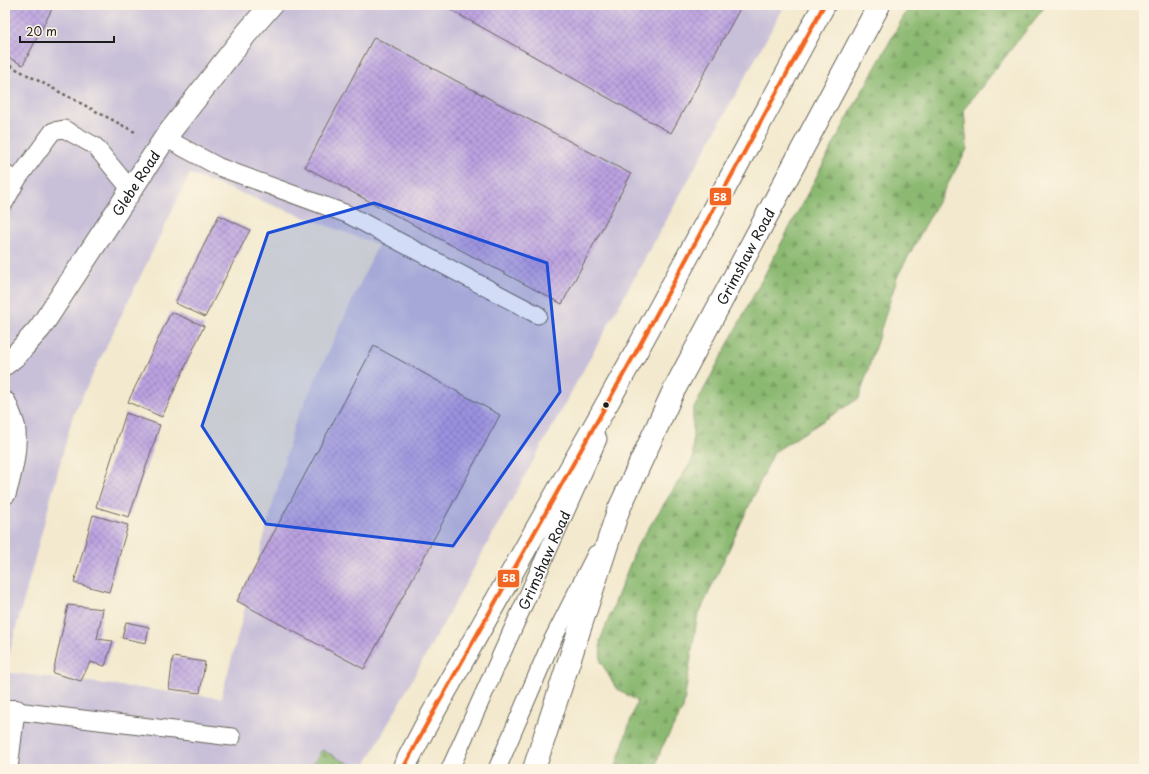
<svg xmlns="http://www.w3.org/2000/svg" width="1149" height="774" font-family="'Playpen Sans',sans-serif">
<defs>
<pattern id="forest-firs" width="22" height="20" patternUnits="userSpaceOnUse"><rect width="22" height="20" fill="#8cb972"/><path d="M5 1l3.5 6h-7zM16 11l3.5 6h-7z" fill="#789e62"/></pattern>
<pattern id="building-cross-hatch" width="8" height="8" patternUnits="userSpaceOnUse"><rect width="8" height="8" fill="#bba2e1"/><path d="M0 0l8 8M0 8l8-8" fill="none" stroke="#9783b6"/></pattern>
</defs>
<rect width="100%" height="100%" fill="#fcf5e5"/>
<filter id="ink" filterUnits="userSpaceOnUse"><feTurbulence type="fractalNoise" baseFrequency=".025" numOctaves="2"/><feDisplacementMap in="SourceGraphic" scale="8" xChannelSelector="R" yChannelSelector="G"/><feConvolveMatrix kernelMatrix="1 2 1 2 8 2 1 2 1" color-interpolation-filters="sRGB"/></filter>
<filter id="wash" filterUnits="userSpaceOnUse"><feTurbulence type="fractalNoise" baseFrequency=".012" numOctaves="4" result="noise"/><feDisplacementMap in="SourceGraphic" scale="16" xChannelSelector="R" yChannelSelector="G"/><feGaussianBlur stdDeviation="0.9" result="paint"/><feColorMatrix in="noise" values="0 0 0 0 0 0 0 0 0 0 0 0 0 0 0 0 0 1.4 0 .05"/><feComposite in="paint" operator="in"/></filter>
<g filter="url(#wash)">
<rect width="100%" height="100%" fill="#f3e9ce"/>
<path fill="#c8bfd8" d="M5 5H785L363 769H5V672L221 698 294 425 378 245 190 174 73 415 5 670Z"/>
<path fill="url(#forest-firs)" stroke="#546a47" d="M910 5H1046L964 109 967 149 898 275 859 398 774 452 697 618 683 709 661 749 655 769H615L637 701 616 688 601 662 600 641 637 546 693 459V410L848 117Z
M322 750 359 769H310Z"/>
<g id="blocks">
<path fill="url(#building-cross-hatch)" d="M5 5H54L23 65 5 56Z
M442 5H742L671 133Z
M374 37 631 174 562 304 305 167Z
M219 215 250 230 205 317 175 303Z
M171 312 204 326 162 417 128 402Z
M374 346 500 415 364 669 237 601Z
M126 413 160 425 129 517 96 507Z
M93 515 128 525 109 592 74 583Z
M68 605 103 609 97 639 113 641 105 666 90 662 81 681 53 673Z
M126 622 149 627 146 643 122 638Z
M173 657 205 662 200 693 169 689Z"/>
</g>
</g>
<g filter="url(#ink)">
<use href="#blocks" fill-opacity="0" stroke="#67645a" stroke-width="1"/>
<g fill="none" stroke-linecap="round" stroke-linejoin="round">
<defs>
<g id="lane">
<path d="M165 138 219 167 347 214 538 315"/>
<path d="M5 174 17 180 53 131 64 129 95 146 131 190"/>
<path d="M5 202 17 180"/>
<path d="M9 769 16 711 232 737"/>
<path id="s1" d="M450 769 598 439"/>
<path d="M497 769 550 645 596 554"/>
</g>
<g id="street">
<path id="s2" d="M5 364 15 356 40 328 165 138 246 34 271 5"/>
<path d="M5 403C8 410 12 419 14 427 17 448 11 472 5 493"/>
<path d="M5 711H16"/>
</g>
<g id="secondary">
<path d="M403 769 424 729 636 352 824 5"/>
<path id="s3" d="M534 769 618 511 674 390 879 5"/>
</g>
</defs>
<use href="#lane" stroke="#67645a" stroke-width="19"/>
<use href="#street" stroke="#67645a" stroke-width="24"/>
<use href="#secondary" stroke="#67645a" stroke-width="24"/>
<path stroke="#67645a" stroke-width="2.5" stroke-dasharray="3 3" stroke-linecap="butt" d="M5 63 135 132"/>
<use href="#lane" stroke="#fff" stroke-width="17"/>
<use href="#street" stroke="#fff" stroke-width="22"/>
<use href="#secondary" stroke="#fff" stroke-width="22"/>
<defs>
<path id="bus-1" d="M403 769 424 729 636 352 824 5"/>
</defs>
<use href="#bus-1" stroke="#fcf5e5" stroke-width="7"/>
<use href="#bus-1" stroke="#f26522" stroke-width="4"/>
</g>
</g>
<path fill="#1d4ed8" fill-opacity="0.2" stroke="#1d4ed8" stroke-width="3" stroke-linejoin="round" d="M374 203 547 263 560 392 453 546 266 524 202 426 268 233Z"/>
<circle fill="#1c1c1c" stroke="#fcf5e5" stroke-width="1.5" cx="606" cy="405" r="3.5"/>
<g text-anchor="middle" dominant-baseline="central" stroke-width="3.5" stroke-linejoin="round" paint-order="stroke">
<g font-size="14" fill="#1c1c1c" stroke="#fcf5e5">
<text stroke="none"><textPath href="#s2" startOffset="224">Glebe Road</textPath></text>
<text stroke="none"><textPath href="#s3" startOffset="556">Grimshaw Road</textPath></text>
<text stroke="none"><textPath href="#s1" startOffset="229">Grimshaw Road</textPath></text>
</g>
</g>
<g stroke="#fcf5e5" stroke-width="1.5">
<rect x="709" y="187" width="23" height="19" rx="4" fill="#f26522"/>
<rect x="497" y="569" width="23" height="19" rx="4" fill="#f26522"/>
</g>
<g font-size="11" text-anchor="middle" font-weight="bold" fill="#fff">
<text x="720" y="201">58</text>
<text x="509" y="582">58</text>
</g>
<rect width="1149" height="774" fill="none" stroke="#fcf5e5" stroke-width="20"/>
<path d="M20 36v6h94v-6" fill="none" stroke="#1c1c1c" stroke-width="2"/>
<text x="26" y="36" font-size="12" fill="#1c1c1c" stroke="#fcf5e5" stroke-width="3" paint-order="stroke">20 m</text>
</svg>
